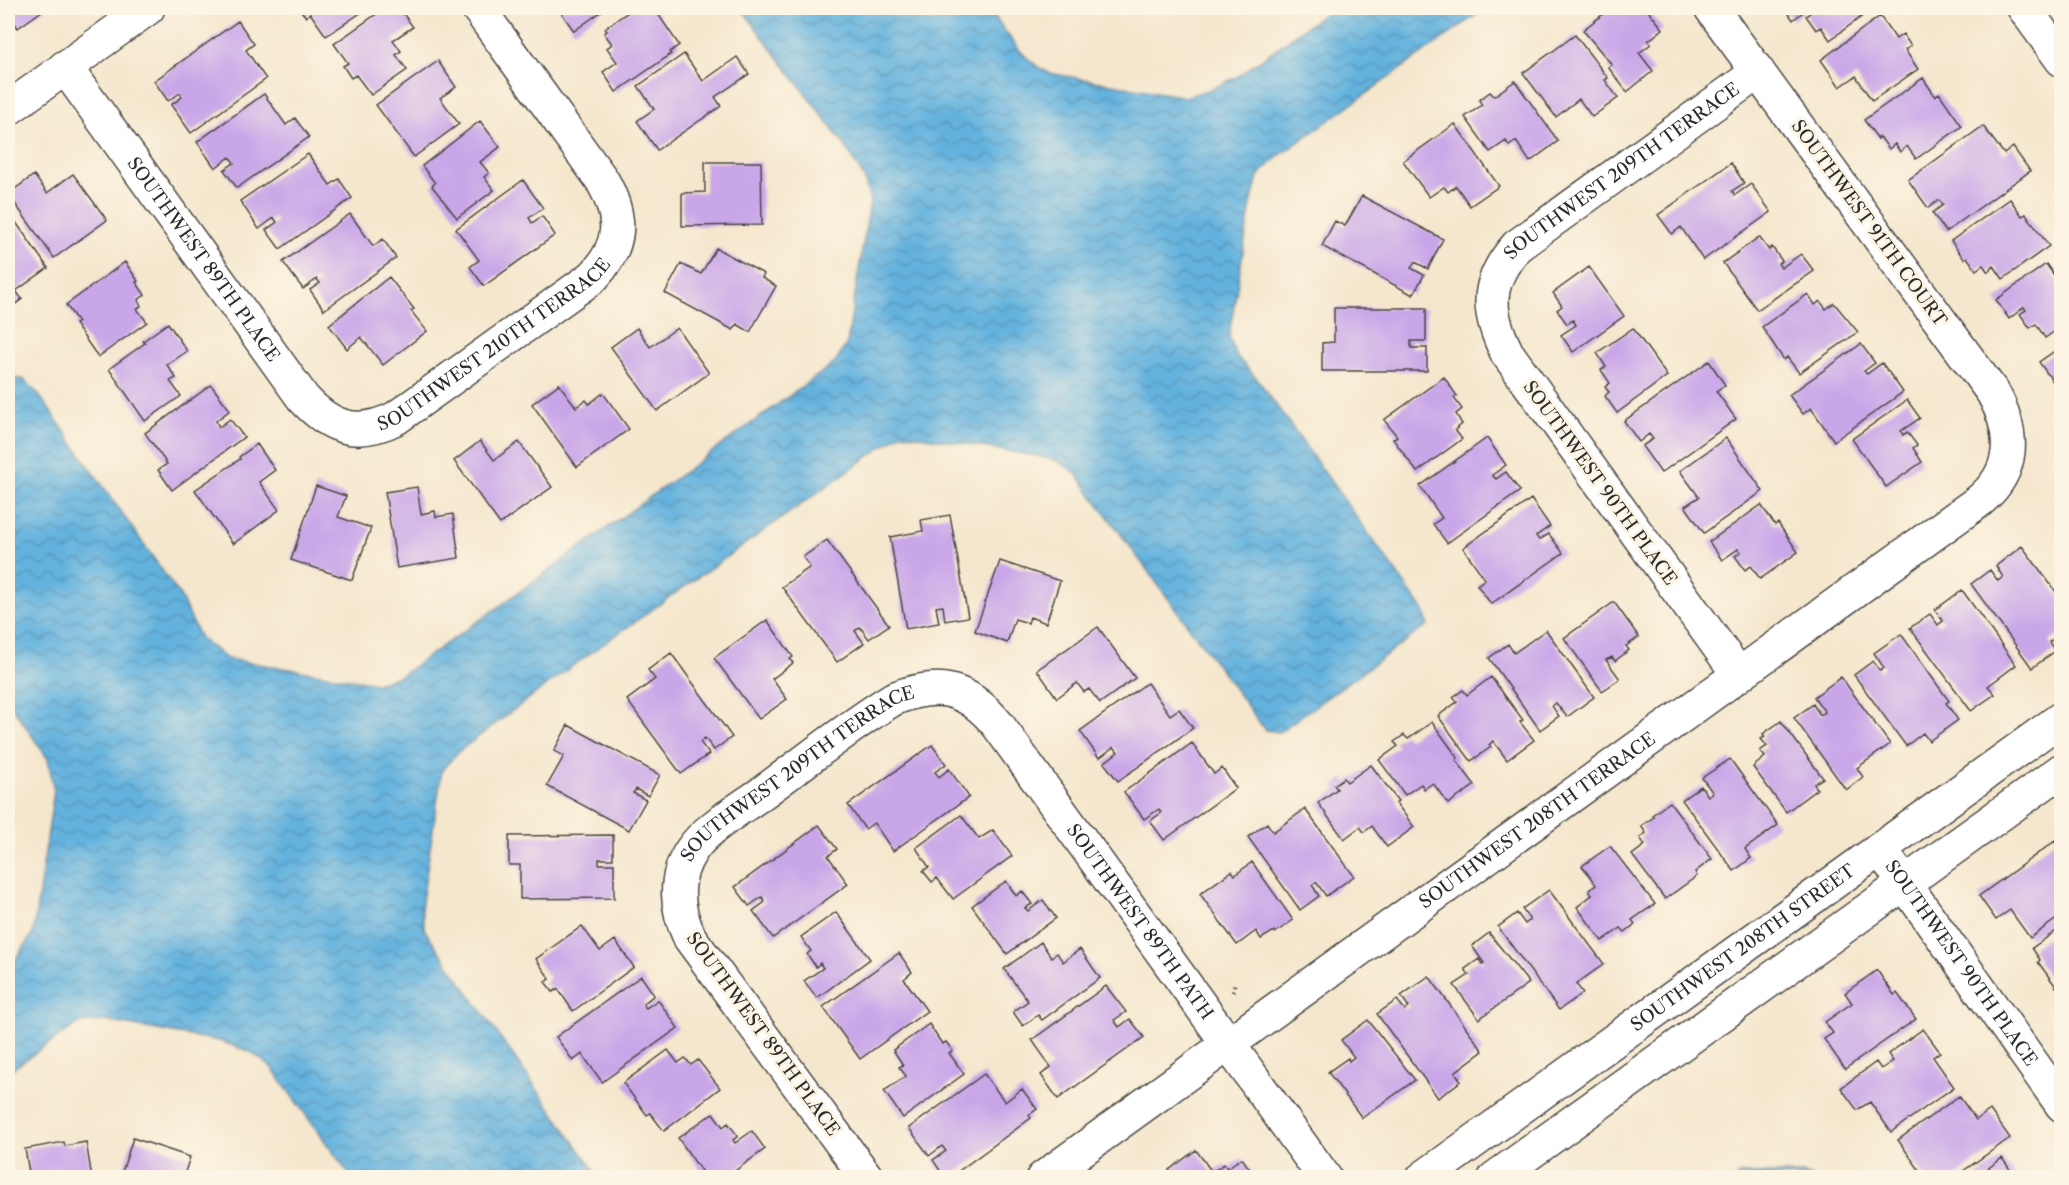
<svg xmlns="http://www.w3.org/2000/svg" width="2069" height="1185" font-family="'Libre Caslon Text',serif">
<defs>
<pattern id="water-waves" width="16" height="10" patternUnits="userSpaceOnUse" patternTransform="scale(1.5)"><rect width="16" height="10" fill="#64b2de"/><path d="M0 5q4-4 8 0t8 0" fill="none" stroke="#5391b4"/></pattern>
</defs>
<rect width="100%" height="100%" fill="#fcf5e5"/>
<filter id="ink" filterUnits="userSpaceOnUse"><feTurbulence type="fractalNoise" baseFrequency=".0167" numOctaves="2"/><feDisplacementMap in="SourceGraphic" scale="12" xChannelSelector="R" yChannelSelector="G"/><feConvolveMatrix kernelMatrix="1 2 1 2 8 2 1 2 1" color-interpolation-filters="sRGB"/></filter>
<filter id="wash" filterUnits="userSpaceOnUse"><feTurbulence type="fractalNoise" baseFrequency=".008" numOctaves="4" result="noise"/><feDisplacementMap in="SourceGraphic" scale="24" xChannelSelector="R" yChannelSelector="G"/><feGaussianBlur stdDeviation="1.35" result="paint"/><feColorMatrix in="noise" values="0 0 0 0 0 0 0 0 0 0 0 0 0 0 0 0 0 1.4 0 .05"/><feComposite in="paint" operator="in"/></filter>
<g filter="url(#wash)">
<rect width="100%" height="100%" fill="#f5e7cd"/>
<path fill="url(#water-waves)" stroke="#486e84" stroke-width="1.5" d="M741 8H989C1007 33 1021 60 1049 73L1185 97 1211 89 1237 77 1332 8H1486L1279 156 1258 176 1251 204 1229 336 1236 356 1258 380 1424 611 1428 625 1279 732 1265 730 1075 472 1058 461 1037 456 902 433 571 667 458 752 442 770 421 908 425 931 599 1177H351L271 1067 251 1052 219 1041 106 1021 79 1023 8 1072V967L14 962 33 933 54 791 48 759 8 701V379H23L39 395 180 596 200 638 227 659 376 683 400 676 494 610 836 362 847 343 870 202 865 180 846 147Z
M1741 1174H1802L1812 1177H1736Z"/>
<g id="blocks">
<path fill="#c9a6e8" d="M8 8H46L18 28 8 13Z
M299 8H368L326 36 310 13 306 17Z
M385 8H399L413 27 393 40 401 51 396 55 407 70 371 95 356 75 351 78 343 66 348 63 334 44Z
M558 8H606L574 31Z
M634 8H654L679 45 670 52 671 54 616 92 603 72 617 62 607 48 612 44 604 33 607 31 605 28Z
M1611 8 1615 10 1618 8H1646L1663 29 1648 41 1651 44 1639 53 1653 71 1627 92 1608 67 1612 65 1583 30Z
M1785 8H1860L1865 14 1830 40 1821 27 1816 30 1806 16 1811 12 1808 8 1793 20Z
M1880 16 1896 39 1903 34 1911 46 1905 50 1918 69 1872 101 1856 76 1840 87 1821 60Z
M238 21 254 44 246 50 266 79 191 133 171 105 182 97 180 93 168 101 154 81Z
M1575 35 1608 78 1605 80 1618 98 1592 117 1579 99 1556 117 1523 73Z
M684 54 703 81 737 57 749 74 715 97 721 106 657 150 637 121 654 109 638 86Z
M438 61 456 87 440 98 459 124 414 157 376 105Z
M1923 78 1935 96 1939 93 1962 126 1916 159 1907 146 1900 152 1895 144 1889 149 1880 137 1878 139 1864 120Z
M1515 81 1558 141 1530 162 1516 141 1509 146 1506 141 1490 152 1465 117 1482 105 1479 100 1490 92 1494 96Z
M264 94 286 125 295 118 309 137 237 188 224 170 234 163 230 157 215 168 197 142Z
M480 121 500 147 480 162 489 173 484 177 494 190 457 218 432 186 435 183 422 166Z
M1455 124 1499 186 1470 206 1456 186 1448 192 1444 187 1429 197 1403 161Z
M1983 126 2004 154 2013 147 2030 171 1946 232 1932 213 1943 205 1939 200 1928 208 1908 180Z
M308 154 330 185 339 179 352 198 280 249 266 230 277 222 274 218 259 229 240 201Z
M705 162H761L762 225 682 226V193L705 192Z
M1731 163 1744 183 1732 191 1735 195 1751 184 1771 212 1703 260 1681 227 1672 234 1658 215Z
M73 174 107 220 54 258 8 194 34 175 47 193Z
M523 180 543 208 529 218 532 223 542 216 555 235 484 286 470 267 479 260 456 229Z
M1362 196 1443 239 1428 269 1415 262 1411 268 1424 275 1413 295 1322 246 1335 221 1345 226Z
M2010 199 2022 216 2026 214 2049 246 2003 279 1994 266 1988 272 1983 265 1976 270 1967 257 1964 259 1951 241Z
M8 211 48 268 16 291 22 299 8 310Z
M350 214 373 246 383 239 396 258 324 310 310 290 320 283 317 279 303 289 283 262Z
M1759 237 1769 250 1772 247 1782 261 1778 263 1781 268 1801 254 1814 271 1757 310 1723 263Z
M716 248 764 274 762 278 776 286 750 332 737 324 733 330 665 293 681 264 701 274Z
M125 262 138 281 136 282 145 295 138 300 141 306 137 309 147 322 98 357 75 324 78 322 66 305Z
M2046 264 2059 282 2062 280V326L2045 338 2036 324 2030 328 2020 314 2026 310 2024 307 2009 319 1996 300Z
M1589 267 1624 316 1573 352 1561 335 1576 325 1573 320 1567 324 1557 310 1562 306 1553 293Z
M389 277 414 309 411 311 427 331 383 365 361 337 347 349 329 325Z
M1808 294 1815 305 1820 301 1826 309 1834 303 1858 332 1799 373 1787 357 1784 360 1762 327Z
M1334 308H1426V341H1411V348H1427V371H1322V343L1334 342Z
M168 323 187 351 167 365 176 378 170 381 181 396 145 421 109 369 145 343 143 341Z
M637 328 650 347 677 328 709 373 657 411 611 347Z
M1633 328 1667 376 1617 413 1605 396 1609 392 1605 387 1610 383 1601 370 1606 367 1597 353Z
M1861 344 1875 363 1864 371 1867 374 1882 363 1903 392 1834 441 1811 408 1803 414 1789 395Z
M2062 346V388L2059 390 2039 362Z
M1709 361 1725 385 1716 391 1736 419 1661 473 1642 446 1653 439 1649 434 1639 442 1624 421Z
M1444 377 1457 396 1454 398 1462 409 1456 414 1462 424 1455 430 1462 439 1417 472 1393 439 1397 436 1384 420Z
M559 384 576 407 586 400 589 404 603 393 629 429 577 467 532 404Z
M211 385 230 410 216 421 219 427 230 419 244 437 172 490 158 470 167 464 145 433Z
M1907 400 1920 418 1901 431 1903 435 1907 432 1917 445 1913 448 1922 462 1886 487 1852 439Z
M1487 438 1506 465 1492 475 1496 479 1506 472 1520 491 1447 543 1433 524 1442 518 1420 486Z
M1726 438 1763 491 1704 533 1685 506 1699 497 1680 471Z
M480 441 494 460 519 442 552 487 500 524 454 461Z
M257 444 275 470 259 482 279 510 233 544 195 490 240 459 239 457Z
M316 486 346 496 338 517 371 528 352 580 291 560Z
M417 487 421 514 435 511 436 517 453 514 459 558 397 568 385 492Z
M1531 499 1550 526 1536 536 1539 540 1549 534 1563 553 1491 604 1477 585 1485 579 1463 548Z
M1761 505 1775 525 1778 523 1798 552 1760 579 1751 566 1745 570 1735 556 1741 552 1738 549 1722 560 1709 542Z
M950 515 968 617 945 621 943 606 936 607 939 623 906 629 890 537 923 531 921 520Z
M827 540 889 625 869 639 860 627 855 631 864 643 837 662 782 587 810 567 803 557Z
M2022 546 2062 600V633L2049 642 2055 651 2032 668 1971 584 1990 570 1998 581 2003 577 1996 566Z
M1000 561 1060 581 1046 623 1030 617 1028 623 1015 619 1007 643 975 631Z
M1962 590 2016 665 1988 686 1995 694 1971 711 1910 628 1930 614 1938 625 1943 621 1935 610Z
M1614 602 1639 637 1626 646 1629 650 1615 661 1612 657 1606 660 1620 679 1602 691 1564 638Z
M767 620 793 657 790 659 793 663 772 679 787 699 759 719 714 658Z
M1098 627 1135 678 1100 703 1089 689 1084 692 1077 683 1057 698 1037 670Z
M1546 630 1594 697 1567 717 1556 703 1552 706 1559 716 1540 730 1489 658 1508 644 1514 653Z
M1901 634 1949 701 1946 703 1958 720 1929 741 1923 733 1906 746 1854 675 1873 661 1880 671 1884 668 1874 653Z
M671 653 732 737 714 750 705 738 700 742 709 754 681 774 627 700 655 679 648 670Z
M1491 677 1523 720 1520 722 1534 740 1507 760 1493 741 1489 745 1491 747 1471 761 1438 716 1457 702 1453 697 1463 690 1467 695Z
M1841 677 1890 744 1857 768 1863 777 1846 790 1794 718 1813 704 1820 715 1825 712 1814 697Z
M1147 683 1170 715 1179 709 1193 728 1118 781 1104 763 1118 752 1114 747 1099 758 1080 731Z
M1781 721 1823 778 1814 784 1817 789 1786 812 1753 767 1765 757 1760 751 1767 746 1761 739 1765 737 1763 734Z
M1432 722 1458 758 1456 760 1475 785 1448 804 1433 783 1424 789 1421 784 1405 795 1379 760 1398 746 1394 742 1404 735 1408 739Z
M568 725 660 775 648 796 636 789 633 793 646 800 629 830 547 786 564 756 554 751Z
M1192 743 1214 774 1222 768 1236 788 1164 840 1150 821 1161 813 1159 809 1144 819 1124 792Z
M932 745 946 764 935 772 939 777 949 769 969 797 893 851 874 823 865 829 848 805Z
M1730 759 1778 825 1745 849 1751 858 1734 871 1682 800 1701 786 1708 796 1713 793 1702 778Z
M1371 765 1398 801 1396 803 1414 827 1387 847 1372 826 1364 832 1360 827 1344 839 1318 803 1337 789 1334 785 1344 778 1347 782Z
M1670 802 1712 859 1695 872 1697 876 1665 899 1632 855 1645 845 1640 838 1646 833 1641 826 1654 817 1652 815Z
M1305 809 1354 876 1326 896 1316 882 1312 885 1319 896 1300 910 1248 837 1267 823 1273 832Z
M961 815 979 839 993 830 1012 856 953 899 937 878 932 882 923 871 929 867 916 848Z
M819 825 837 849 828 856 848 884 773 938 753 911 765 902 762 897 749 906 735 887Z
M613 835V859H599V864H614V898L520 899V865H509V836Z
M2055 841 2062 851V915L2030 938 2010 910 1996 920 1979 896Z
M1610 846 1655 904 1632 920 1635 924 1625 932 1621 928 1602 941 1577 907 1592 895 1589 890 1596 885 1582 866Z
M1252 862 1293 920 1275 933 1274 931 1261 939 1256 931 1237 945 1200 894 1232 871 1235 875Z
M1006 881 1016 896 1022 891 1032 904 1025 908 1028 911 1043 900 1056 918 1007 954 972 906Z
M1549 890 1604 964 1576 984 1583 993 1559 1010 1498 927 1517 913 1525 924 1530 920 1522 909Z
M836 912 870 959 817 998 804 981 823 968 820 963 816 967 807 954 811 951 801 937Z
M582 926 600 951 615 940 634 967 573 1011 558 989 553 992 545 982 550 979 536 959Z
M2062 927V995L2038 962 2040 960 2032 948Z
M1489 933 1529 983 1479 1019 1454 985 1469 975 1465 969 1479 959 1482 964 1484 963 1472 946Z
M1041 942 1051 957 1057 953 1063 962 1080 949 1100 978 1042 1020 1038 1015 1023 1026 1013 1012 1028 1001 1004 969Z
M899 953 912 972 904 979 927 1011 860 1059 823 1007Z
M1877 970 1894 995 1897 993 1916 1019 1845 1069 1824 1039 1833 1033 1825 1022 1852 1003 1845 993Z
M641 976 654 995 643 1004 646 1008 658 1000 678 1028 602 1082 582 1054 573 1061 556 1037Z
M1429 976 1483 1051 1455 1072 1461 1081 1438 1098 1377 1014 1397 1000 1405 1010 1409 1007 1401 996Z
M1106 986 1126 1012 1114 1020 1119 1027 1130 1019 1144 1037 1058 1099 1041 1075 1051 1067 1032 1040Z
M1368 1020 1415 1080 1362 1118 1328 1072 1348 1058 1349 1061 1354 1057 1341 1040Z
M929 1024 942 1044 946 1042 953 1051 949 1053 964 1074 903 1118 884 1091 906 1076 899 1067 903 1065 893 1050Z
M1923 1029 1940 1052 1933 1057 1954 1087 1891 1132 1870 1102 1857 1110 1841 1088 1876 1062 1881 1069 1893 1061 1888 1054Z
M668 1050 678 1063 685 1058 691 1065 698 1060 720 1088 664 1131 650 1113 647 1115 623 1083Z
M984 1074 1005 1102 1022 1089 1037 1109 1029 1115 1031 1118 949 1178H945L933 1160 946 1151 942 1146 929 1156 909 1128Z
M1959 1096 1976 1120 1990 1110 2010 1138 1953 1178H1925L1898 1140Z
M713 1113 723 1127 728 1123 738 1136 733 1140 735 1143 752 1131 765 1149 725 1178H706L678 1138Z
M133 1138 190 1157 183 1178H120Z
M64 1142 65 1146 86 1142 92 1178H30L25 1149Z
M1196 1150 1212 1172 1224 1164 1227 1168 1242 1158 1256 1178H1175L1169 1170Z
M2002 1158 2016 1178H1975Z"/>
</g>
</g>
<g filter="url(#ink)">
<use href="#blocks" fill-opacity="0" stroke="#494743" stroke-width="1.5"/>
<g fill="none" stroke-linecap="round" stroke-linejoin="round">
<defs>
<g id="minor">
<path id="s1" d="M65 67 303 398C331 429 358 437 396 418L593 277C623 245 623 217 602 180L478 8"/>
<path d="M8 109 148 8"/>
<path id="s2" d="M1739 675 1507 353C1486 311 1485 282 1517 246L1758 72"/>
<path id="s3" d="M1880 849 2062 1105"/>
<path id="s4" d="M867 1178 690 938C676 909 673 878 691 851 706 828 740 809 762 793 806 761 848 727 893 699 938 681 967 687 998 725L1325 1178"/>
<path id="s5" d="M1043 1178 1979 501C2016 471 2015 433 1993 393L1711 8"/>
</g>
<g id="tertiary">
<path d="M2024 8 2062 60"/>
<path id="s6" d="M1423 1178 2062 718"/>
<path d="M1495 1178 2062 770"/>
</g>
</defs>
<use href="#minor" stroke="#494743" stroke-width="36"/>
<use href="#tertiary" stroke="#494743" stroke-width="36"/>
<path stroke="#494743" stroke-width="4" stroke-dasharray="1.5 4.5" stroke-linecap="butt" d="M1233 992 1235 981"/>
<use href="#minor" stroke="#fff" stroke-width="33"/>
<use href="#tertiary" stroke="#fff" stroke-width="33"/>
</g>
</g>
<g text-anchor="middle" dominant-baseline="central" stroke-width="6" stroke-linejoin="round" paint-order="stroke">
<g font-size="18" fill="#2b2b2b" stroke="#fcf5e5">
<text stroke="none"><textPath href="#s2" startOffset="642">SOUTHWEST 209TH TERRACE</textPath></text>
<text transform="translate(1869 223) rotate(54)">SOUTHWEST 91TH COURT</text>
<text stroke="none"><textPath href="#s1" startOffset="237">SOUTHWEST 89TH PLACE</textPath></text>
<text stroke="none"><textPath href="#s1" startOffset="634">SOUTHWEST 210TH TERRACE</textPath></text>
<text transform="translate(1600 483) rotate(54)">SOUTHWEST 90TH PLACE</text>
<text stroke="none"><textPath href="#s4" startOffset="522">SOUTHWEST 209TH TERRACE</textPath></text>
<text stroke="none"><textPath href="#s5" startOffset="610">SOUTHWEST 208TH TERRACE</textPath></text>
<text stroke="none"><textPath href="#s4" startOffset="1004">SOUTHWEST 89TH PATH</textPath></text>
<text stroke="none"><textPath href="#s6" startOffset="394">SOUTHWEST 208TH STREET</textPath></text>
<text stroke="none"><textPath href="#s3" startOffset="140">SOUTHWEST 90TH PLACE</textPath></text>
<text transform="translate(763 1034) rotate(54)">SOUTHWEST 89TH PLACE</text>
</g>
</g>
<rect width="2069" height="1185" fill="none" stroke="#fcf5e5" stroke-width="30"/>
</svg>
